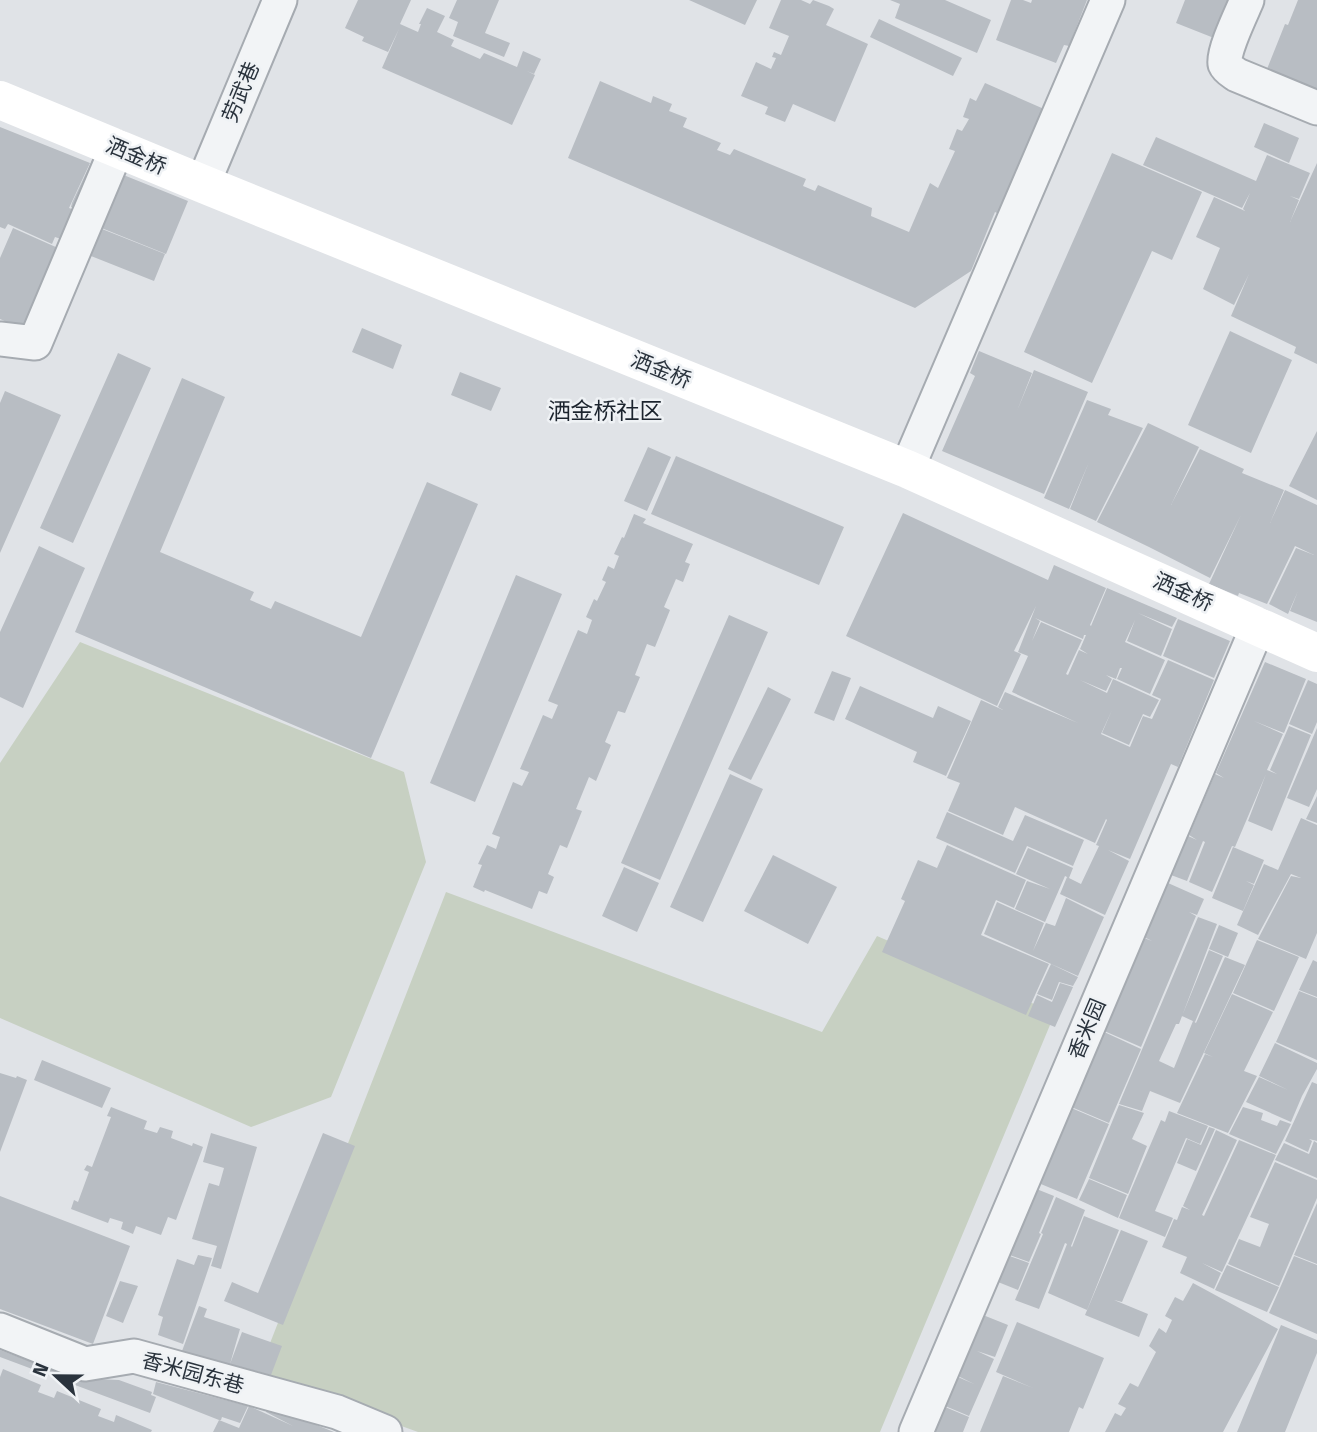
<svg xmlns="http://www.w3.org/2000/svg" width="1317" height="1432" font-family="'Fira Sans','Noto Sans SC',sans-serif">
<rect width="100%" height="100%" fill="#e0e3e7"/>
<path fill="#c7d0c2" d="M80 642 404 772 426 862 331 1097 251 1127 0 1018V763Z
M446 892 822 1032 877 936 1055 1013 880 1432H418L258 1374Z"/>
<path fill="#b8bdc3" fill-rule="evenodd" d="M358 0H411L400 24 418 32 421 24H419L427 8 445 16 437 32 454 40 451 46 480 59 484 53 517 67 523 51 541 59 534 74 527 71 535 75 512 125 382 68 399 29 388 52 362 41 364 37 345 28Z
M457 0H499L485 33 510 43 504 57 453 36 458 22 449 18Z
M689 0H757L745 25Z
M781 0H801L810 4 813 0 829 6 834 9 826 25 868 44 835 122 793 104 785 122 765 114 768 107 741 96 756 62 771 69 776 58 772 57 774 52 781 55 789 36 769 28Z
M890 0H945L991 20 977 53 895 18 900 4Z
M1011 0H1023L1031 3 1032 0H1087L1069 46 1064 45 1056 63 996 40Z
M1185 0H1235L1219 40 1176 23Z
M1298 0H1317V89L1267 69 1285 24 1288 25Z
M879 19 962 58 953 76 870 37Z
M600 81 651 103 653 96 672 104 669 111 687 118 683 127 721 143 717 150 730 155 734 149 806 179 803 186 815 191 818 185 825 188 872 208 871 216 909 232 930 183 938 188 955 151 949 149 957 129 962 131 969 119 963 117 970 98 976 101 985 83 1044 109 999 214 995 212 990 224 971 271 915 308 568 158Z
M1264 123 1299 138 1289 163 1254 147Z
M0 127 90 163 69 208 78 211 64 240 55 237 52 244 8 224 5 229 0 227Z
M1156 137 1256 181 1267 155 1310 173 1299 199 1290 196 1299 200 1290 222 1317 163V364L1294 353 1296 347 1231 316 1249 274 1234 305 1203 289 1220 248 1196 237 1214 197 1245 211 1243 209 1250 193 1242 208 1143 165Z
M1112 153 1202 192 1172 260 1152 251 1092 383 1024 352Z
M94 156 121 174 188 201 166 254 99 227 80 211 71 207 72 203Z
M13 228 58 248 36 296 39 297 25 330 0 319V258Z
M102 229 165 254 154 281 91 256Z
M362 328 402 345 393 369 352 352Z
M1230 331 1292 360 1251 453 1188 425Z
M979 351 1032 373 1017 411 1034 370 1088 392 1044 494 942 451 975 376 970 373Z
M118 353 151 368 73 543 40 528Z
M460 372 501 388 491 411 451 395Z
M182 378 225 397 160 552 254 592 250 600 271 609 275 601 361 637 427 482 478 504 371 758 75 632Z
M5 391 61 415 0 553V403Z
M1087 400 1111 409 1108 415 1143 428 1096 521 1070 509 1089 462 1069 509 1044 498Z
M1148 423 1199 447 1171 505 1200 449 1244 469 1242 473 1284 490 1270 523 1285 490 1317 505V622L1290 611 1298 591 1288 614 1269 604 1296 548 1314 555 1295 546 1267 604 1239 593 1238 596 1209 584 1241 515 1210 578 1149 547 1097 522Z
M1317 431V500L1289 486Z
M648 447 671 457 647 511 624 501Z
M676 456 844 527 819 585 651 514Z
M903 513 1048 580 1054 565 1106 588 1090 625 1091 626 1107 588 1177 618 1172 627 1138 613 1172 629 1161 656 1127 641 1135 620 1125 642 1165 660 1150 694 1117 679 1122 668H1120L1116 679 1106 675 1112 679 1106 691 1080 680 1107 693 1113 679 1159 700 1150 717 1143 714 1129 745 1102 733 1112 710 1101 734 1130 747 1143 716 1152 719 1161 699 1152 695 1168 660 1214 680 1178 767 1171 764 1130 859 1108 850 1129 861 1105 915 1060 894 1067 877 1081 884 1099 846 1096 845 1107 820 1106 819 1095 843 1015 807 1003 835 948 811 960 783 947 778 981 700 1003 710 998 707 1005 692 1078 723 1012 692 1028 656 1018 652 1036 606 1014 651 1021 654 997 706 846 636ZM1035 618 1083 639 1084 635H1086L1080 649 1088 654 1079 650 1068 675 1066 674 1082 640 1041 622 1032 641 1040 621Z
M634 514 646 519 643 523 693 544 685 562 690 564 683 582 676 579 664 607 670 610 655 647 647 644 635 675 640 677 625 713 618 711 605 742 611 745 596 781 589 777 576 809 582 811 567 848 560 845 548 874 554 877 547 894 539 891 532 909 485 890 484 892 473 887 482 865 478 864 487 845 496 849 500 837 492 834 513 782 522 786 529 772 520 769 543 715 552 719 558 705 548 701 578 630 587 634 592 620 586 617 594 599 597 601 606 582 602 580 608 566 614 569 619 556 614 554 622 537 624 538Z
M39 546 85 568 23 708 0 697V632Z
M516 575 562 594 475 802 430 783Z
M729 615 768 632 660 880 621 863Z
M1178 619 1230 641 1214 678 1163 656Z
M1265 662 1306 679 1284 733 1254 721 1283 734 1267 770 1277 774 1270 770 1289 726 1311 735 1272 831 1248 821 1266 774 1235 847 1232 846 1212 892 1189 882 1205 842 1203 841 1187 881 1171 875 1188 836 1197 840 1189 835 1215 774 1224 778 1216 773Z
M832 671 851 678 834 721 814 713Z
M1308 680 1317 684V722L1312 734 1289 724Z
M860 686 933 718 938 706 971 721 946 776 913 762 917 752 845 719Z
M768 687 791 699 751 780 728 769Z
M1317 728V789L1309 807 1287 798Z
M730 774 763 789 703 922 670 907Z
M1317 796V823L1306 819Z
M947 812 1013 841 1025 815 1084 840 1073 866 1027 846 1015 873 936 838Z
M1301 818 1317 825V933L1306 959 1258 939 1291 876 1301 878 1291 874 1258 935 1237 925 1264 864 1278 870Z
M947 845 1026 880 1014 908 996 900 981 935 1049 964 1026 1015 882 952 905 901 901 899 918 860 937 868Z
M1233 847 1264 860 1254 884 1246 881 1254 885 1243 911 1212 898Z
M1028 848 1073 868 1069 878 1065 876 1045 922 1015 909 1027 881 1050 889 1016 874Z
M773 855 837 887 808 944 744 911Z
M624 867 659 883 637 932 602 916Z
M1168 883 1204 899 1197 915 1189 912 1196 916 1141 1047 1102 1030 1144 938 1152 941 1144 937Z
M1066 898 1104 917 1078 976 984 934 997 902 1044 923 1033 951 1046 923 1055 926Z
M1198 917 1217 924 1179 1024H1176L1159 1061 1174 1068 1193 1021 1196 1023 1225 957 1245 965 1180 1103 1150 1091 1142 1111 1119 1104Z
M1219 925 1238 933 1228 957 1209 949Z
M1257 940 1299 957 1274 1011 1233 993Z
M1209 950 1223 956 1195 1022 1182 1016Z
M1313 960 1317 962V997L1299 990Z
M1051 964 1078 977 1073 986 1059 982 1052 1000 1037 994Z
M1060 983 1073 987 1055 1027 1028 1016 1037 995 1052 1002Z
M1299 991 1317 998V1060L1276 1042Z
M1232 994 1273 1012 1244 1071 1257 1076 1228 1133 1177 1113 1205 1054 1213 1057 1204 1053Z
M1102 1031 1141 1049 1109 1123 1069 1106Z
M1275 1043 1317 1063V1069L1302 1096 1291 1122 1246 1102 1259 1077 1288 1090 1259 1076Z
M42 1060 111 1088 102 1108 34 1080Z
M0 1073 16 1078 17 1076 27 1080 0 1152Z
M1312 1082 1317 1084V1141L1309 1139 1312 1141 1308 1152 1285 1141Z
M1119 1105 1144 1113 1132 1139 1147 1146 1128 1194 1089 1178Z
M111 1107 147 1121 144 1129 157 1133 160 1127 173 1131 171 1138 192 1146 193 1143 203 1147 176 1220 168 1217 161 1235 136 1226 133 1234 121 1229 123 1222 110 1218 108 1223 71 1209 74 1200 78 1202 89 1172 84 1170 87 1165 92 1167 111 1117 107 1116Z
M1069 1107 1109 1124 1077 1199 1036 1182Z
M1243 1107 1263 1113 1261 1120 1277 1126 1280 1120 1291 1124 1276 1154 1229 1134Z
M1169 1111 1208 1126 1200 1144 1186 1138 1155 1211 1173 1218 1165 1237 1119 1218 1161 1120 1165 1122Z
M1209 1127 1215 1129 1196 1171 1177 1163 1187 1139 1201 1145Z
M1216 1130 1237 1140 1202 1215 1204 1216 1239 1140 1276 1155 1222 1272 1202 1263 1221 1273 1214 1289 1180 1273 1187 1257 1162 1247 1174 1219 1177 1220 1182 1207 1190 1210 1183 1206Z
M211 1133 257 1147 221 1269 211 1266 217 1246 192 1239 209 1183 219 1186 224 1168 203 1162Z
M323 1133 355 1146 283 1325 224 1301 232 1282 258 1293Z
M1314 1141 1317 1143V1178L1275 1160 1284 1143 1309 1154Z
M1275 1162 1317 1180V1198L1279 1286 1228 1264 1239 1239 1260 1247 1269 1224 1250 1217Z
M1089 1179 1127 1195 1118 1218 1079 1200Z
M1034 1188 1054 1196 1039 1233 1041 1234 1029 1262 1004 1253Z
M0 1196 130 1246 93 1344 0 1309Z
M1056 1197 1085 1210 1071 1246 1072 1247 1084 1216 1119 1230 1087 1310 1048 1293 1067 1244 1065 1243 1039 1309 1015 1300 1043 1234 1041 1233Z
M1317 1203V1264L1294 1255Z
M1121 1230 1148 1241 1122 1302 1114 1300 1148 1314 1139 1337 1085 1315Z
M1004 1254 1029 1263 1018 1290 993 1280Z
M198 1255 212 1258 183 1344 158 1335 163 1317 158 1315 177 1259 194 1265Z
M1294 1256 1317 1265V1334L1269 1313Z
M1227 1265 1279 1287 1267 1312 1215 1290Z
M120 1281 138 1286 123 1323 106 1316Z
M1193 1283 1278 1329 1223 1432H1105L1115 1413 1121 1416 1126 1408 1118 1404 1130 1383 1138 1387 1156 1352 1149 1346 1159 1328 1166 1333 1172 1320 1165 1316 1175 1297 1183 1301Z
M199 1306 207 1309 204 1317 240 1329 230 1364 182 1351Z
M978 1313 1008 1325 995 1357 977 1351 994 1359 969 1416 938 1403 951 1374 974 1384 952 1373Z
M1017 1322 1104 1358 1083 1409 1079 1407 1069 1432H980L1003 1376 1033 1388 996 1372Z
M1281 1325 1317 1340V1353L1285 1432H1237Z
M242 1332 282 1346 271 1375 230 1364Z
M0 1350 74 1378 119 1380 152 1392 151 1395 156 1397 150 1413 0 1357Z
M3 1369 41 1385 38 1392 54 1398 57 1391 101 1409 98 1416 114 1422 116 1415 152 1430 151 1432H0V1377Z
M156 1382 248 1406 240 1423 222 1417 221 1420H219L239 1428 249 1406 293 1426 266 1412V1411L304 1420 334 1432H213L219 1420 153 1394Z
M938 1404 969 1417 963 1432H925Z"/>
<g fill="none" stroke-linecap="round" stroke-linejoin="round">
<defs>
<path id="street" d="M1247 0C1242 12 1222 53 1225 64 1227 69 1233 72 1237 75L1317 108
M203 184 280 0
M0 339 35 343 117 148
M907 469 1108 0
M0 1330 85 1364 134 1356 337 1412 385 1432
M916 1432 1258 626"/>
</defs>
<use href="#street" stroke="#a6abb1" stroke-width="37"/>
<use href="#street" stroke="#f2f4f6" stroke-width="33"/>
<path stroke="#fff" stroke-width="38" d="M0 100 203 184 907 469 1317 653"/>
</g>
<g text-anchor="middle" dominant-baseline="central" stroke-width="5" stroke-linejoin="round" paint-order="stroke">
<g font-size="21" fill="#2a333d" stroke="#eff2f5">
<text transform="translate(241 92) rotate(-67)">劳武巷</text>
<text transform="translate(136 156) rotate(23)">洒金桥</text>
<text transform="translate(661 370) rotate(22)">洒金桥</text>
<text transform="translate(1183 592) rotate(24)">洒金桥</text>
<text transform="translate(1087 1029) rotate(-67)">香米园</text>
<text transform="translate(193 1373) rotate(15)">香米园东巷</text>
</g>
<g font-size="23" fill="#1c242e" stroke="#eff2f5">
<text x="605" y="411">洒金桥社区</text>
</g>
</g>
<g transform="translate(56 1376) rotate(292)" stroke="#eff2f5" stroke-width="5" paint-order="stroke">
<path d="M0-5L12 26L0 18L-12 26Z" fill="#2a333d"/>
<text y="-10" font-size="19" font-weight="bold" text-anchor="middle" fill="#2a333d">N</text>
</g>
</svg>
